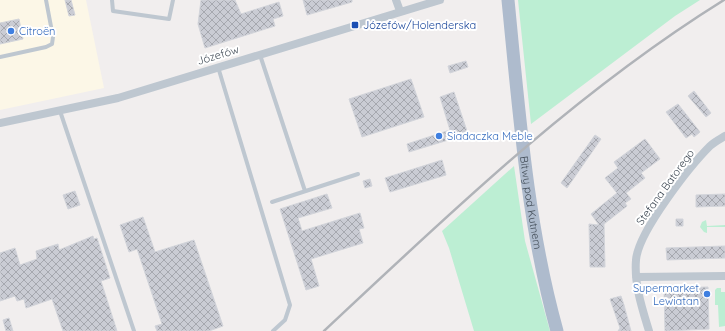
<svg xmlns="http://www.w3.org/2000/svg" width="725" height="331" font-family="Quicksand,sans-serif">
<defs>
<pattern id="building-cross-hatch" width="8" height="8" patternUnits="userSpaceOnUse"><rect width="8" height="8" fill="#caccd4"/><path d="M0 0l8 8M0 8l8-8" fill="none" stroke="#a6a8af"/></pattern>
</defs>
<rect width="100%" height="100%" fill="#f1eeee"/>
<path fill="#fcf7e7" d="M0 0H86L104 88 0 110Z"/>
<path fill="#bceed3" d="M518 0H700L675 16 531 124Z
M514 166 525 241 550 331H474L449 248 442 231Z
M706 220 707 226 725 225V227H707V233L704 232 700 227 702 222Z
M717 288H721V292H725V288V326L719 327 718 305H715V290Z"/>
<path fill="url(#building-cross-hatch)" stroke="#d2d4da" d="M65 0H71L75 15 69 16Z
M201 0H235L241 14 279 2 283 16 273 19 275 26 205 48 198 24Z
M303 0H352V2L307 15Z
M19 19 23 39 0 44V23Z
M466 61 468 67 450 73 448 66Z
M411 79 424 117 362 137 349 99Z
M694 91 711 113 706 117 688 96Z
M454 92 468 134 409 152 407 144 450 130 440 97Z
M678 104 700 132 694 137 692 134 686 138 666 112Z
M595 135 601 139 567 188 561 183Z
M645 139 660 159 641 173 645 178 626 193 631 199 625 203 627 206 604 224 605 267H590L589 224 599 225 591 214 617 193 605 178 618 168 614 162Z
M442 160 446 175 390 192 385 178Z
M370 179 372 186 365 188 363 181Z
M75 191 80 205 68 209 63 195Z
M327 194 332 208 298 218 302 231 360 213 364 228 359 229 363 243 311 259 319 286 306 290 280 209Z
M725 194V206L696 207V195Z
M143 217 155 252 194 240 223 326 209 331H157L155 326 162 324 137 249 129 252 120 225Z
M676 219H683V226H676Z
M93 236 94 239 97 238 110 278 101 281 117 331H63L52 299 26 308 24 299 17 301 15 296 0 301V253L15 248 20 265 37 259 36 251 58 244 59 250Z
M725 246V258L667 260 666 248Z
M708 287 709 329 665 331 664 288Z
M621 296 624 305 631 331H618L620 328 610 299Z
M9 318 13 331H6L3 320Z"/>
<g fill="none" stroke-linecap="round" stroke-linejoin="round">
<path stroke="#bec7d0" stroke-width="4" d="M112 0 113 11 169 19 173 0
M260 55 305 191
M0 57 46 47 52 44 53 37 46 0
M218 67 290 305 285 320 273 331
M60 111 134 331
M272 202 358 174"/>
<path stroke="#bec7d0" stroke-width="8" d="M396 0 400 11
M0 123 118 98 440 0
M636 277 725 276
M649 331C642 308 634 284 636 260 638 232 690 166 710 146 714 142 720 139 725 136"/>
<path stroke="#aebbcd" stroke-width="13" id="s1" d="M508 0C519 111 527 223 557 331"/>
<path stroke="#b0b3b8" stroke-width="2.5" d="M324 331C451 212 576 92 724 0"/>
</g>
<rect fill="#1a4fb4" stroke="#fff" stroke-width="1.5" x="351" y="21" width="8" height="8" rx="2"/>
<g fill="#3f7fe0" stroke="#fff" stroke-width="1.5">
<circle cx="11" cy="31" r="4"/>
<circle cx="439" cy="136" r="4"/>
<circle cx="707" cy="294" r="4"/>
</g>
<g text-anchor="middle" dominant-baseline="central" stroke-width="4" stroke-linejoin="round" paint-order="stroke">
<g font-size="11" fill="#164399" stroke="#fff" text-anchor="start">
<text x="363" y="25">Józefów/Holenderska</text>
</g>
<g font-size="11" fill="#366cbe" stroke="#fff" text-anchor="start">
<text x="19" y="31">Citroën</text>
<text x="447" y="136">Siadaczka Meble</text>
<text x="699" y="288" text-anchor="end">Supermarket<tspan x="699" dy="13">Lewiatan</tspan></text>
</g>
<g font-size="11" fill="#46505b" stroke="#fff">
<text transform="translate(218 55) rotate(-17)">Józefów</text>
<text transform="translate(665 187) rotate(-54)">Stefana Batorego</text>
<text stroke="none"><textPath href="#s1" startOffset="204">Bitwy pod Kutnem</textPath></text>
</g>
</g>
</svg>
